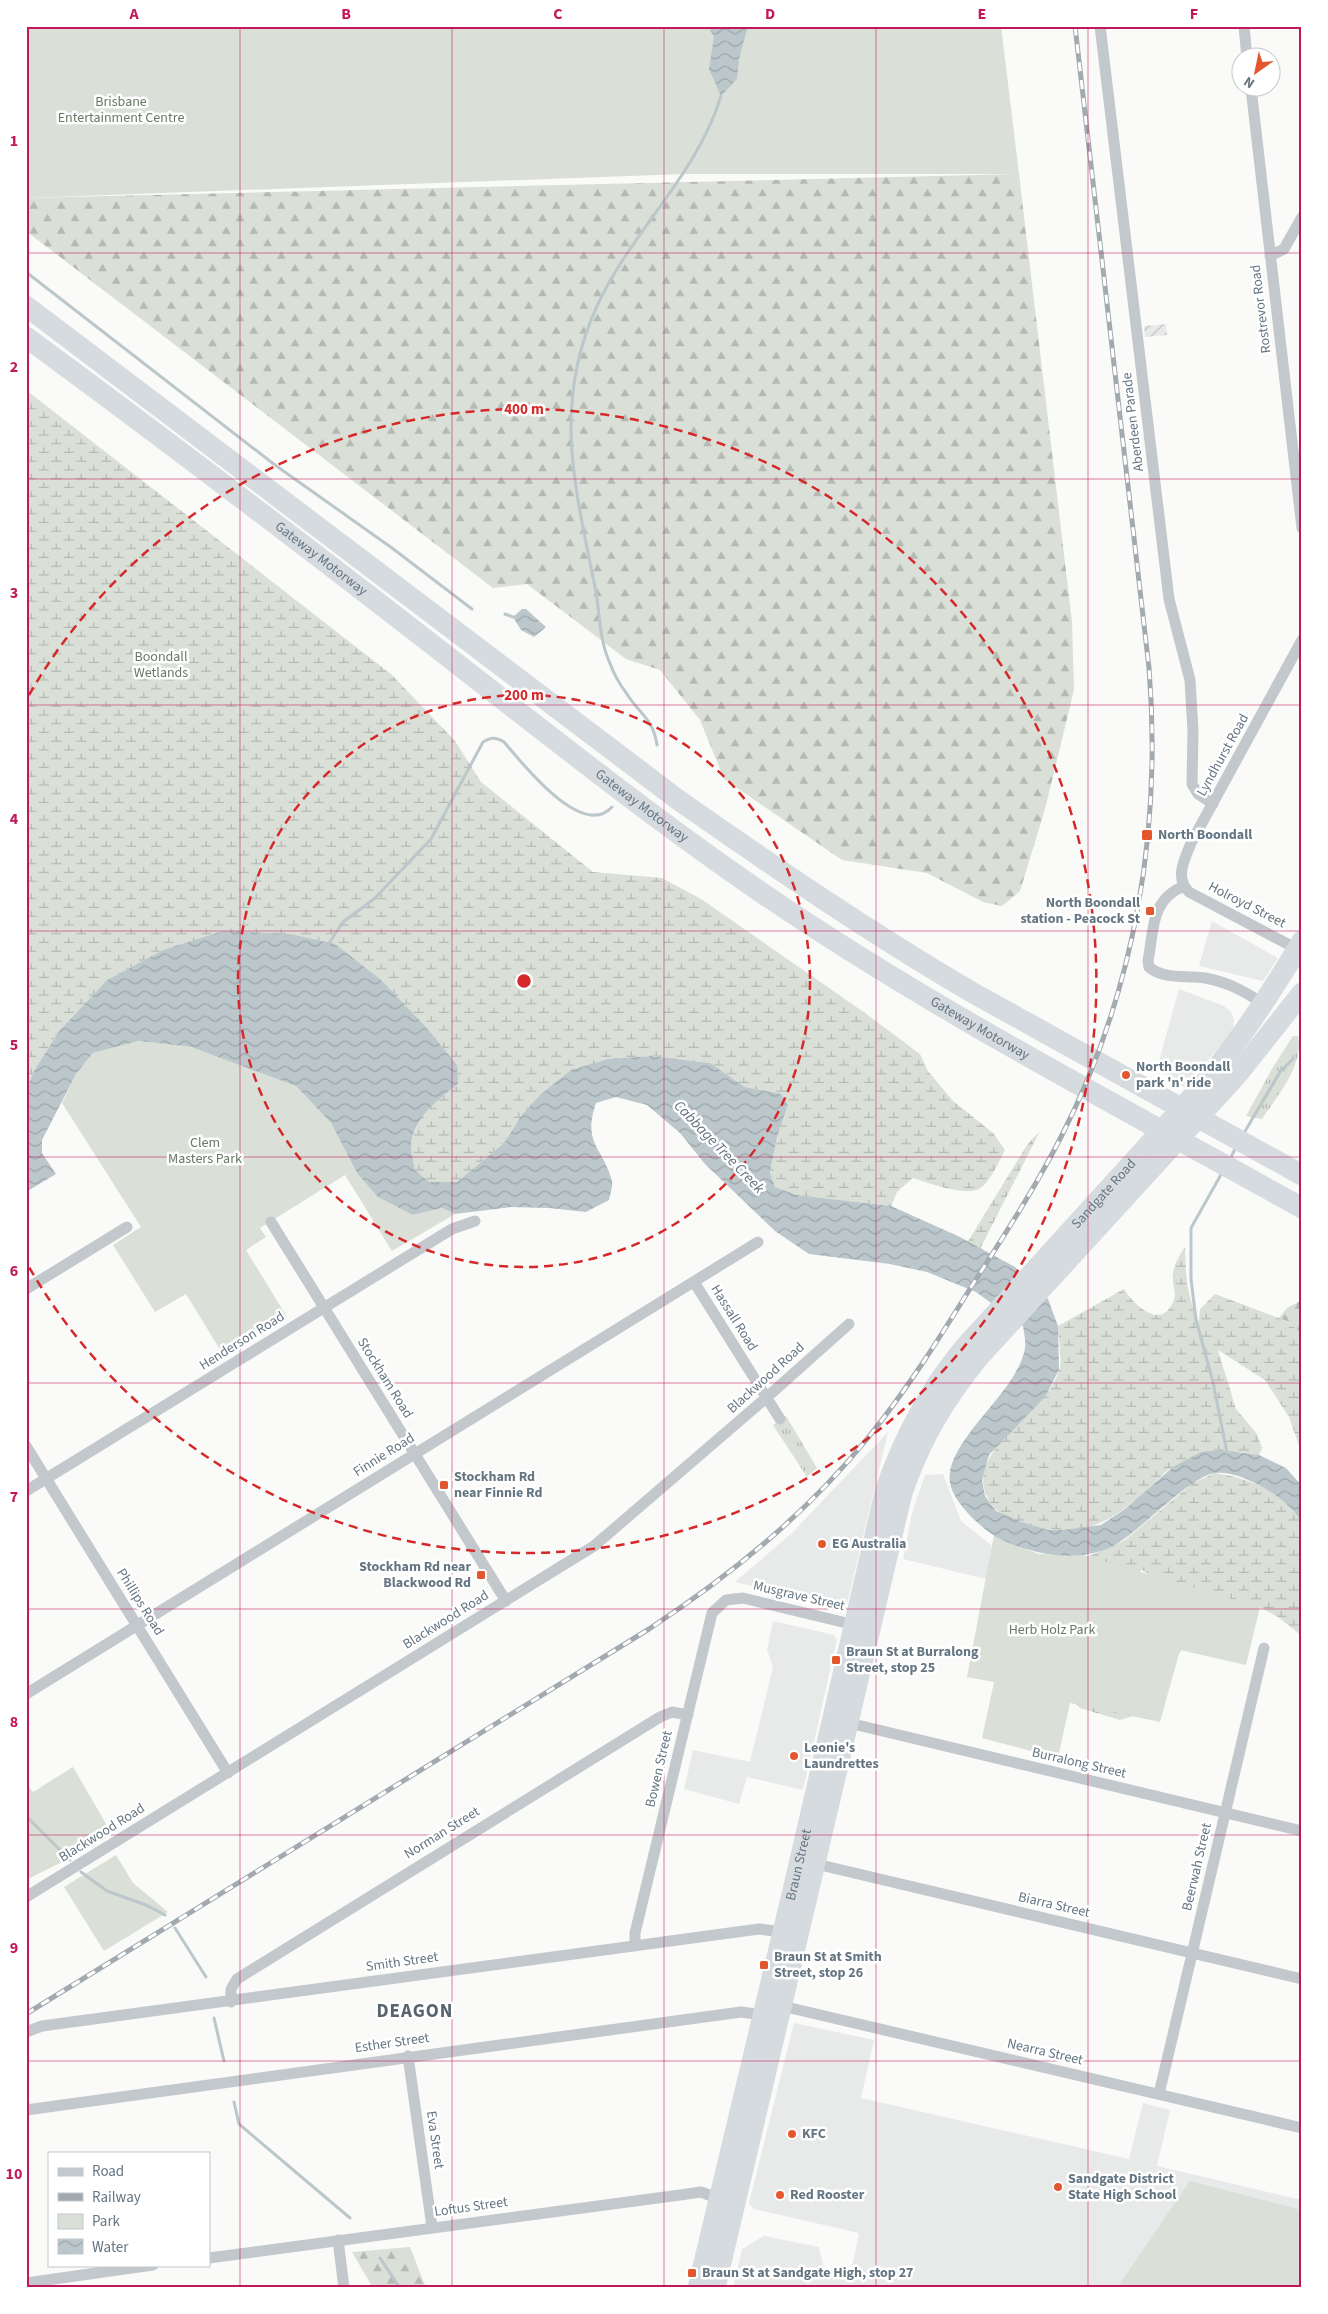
<svg xmlns="http://www.w3.org/2000/svg" width="1328" height="2314" font-family="'Source Sans 3',sans-serif">
<defs>
<pattern id="industrial-furrows" width="10" height="10" patternUnits="userSpaceOnUse" patternTransform="scale(1.25)"><rect width="10" height="10" fill="#e8e9e9"/><path d="M-1 1l2-2M0 10L10 0M9 11l2-2" fill="none" stroke="#c0c1c2"/></pattern>
<pattern id="grass-tufts" width="24" height="20" patternUnits="userSpaceOnUse" patternTransform="scale(1.25)"><rect width="24" height="20" fill="#dadfd7"/><path d="M3 7l-1-3M5 7V3M7 7l1-3M15 17l-1-3M17 17v-4M19 17l1-3" fill="none" stroke="#b4b9b4"/></pattern>
<pattern id="forest-firs" width="22" height="20" patternUnits="userSpaceOnUse" patternTransform="scale(1.25)"><rect width="22" height="20" fill="#dadfd7"/><path d="M5 1l3.5 6h-7zM16 11l3.5 6h-7z" fill="#b4b9b4"/></pattern>
<pattern id="wetland-marsh" width="20" height="14" patternUnits="userSpaceOnUse" patternTransform="scale(1.25)"><rect width="20" height="14" fill="#dadfd7"/><path d="M1 5h8M5 5V1M11 12h8M15 12V8" fill="none" stroke="#b4b9b4"/></pattern>
<pattern id="water-waves" width="16" height="10" patternUnits="userSpaceOnUse" patternTransform="scale(1.25)"><rect width="16" height="10" fill="#bbc7cb"/><path d="M0 5q4-4 8 0t8 0" fill="none" stroke="#9ca6aa"/></pattern>
</defs>
<rect width="100%" height="100%" fill="#fafaf8"/>
<path fill="#e8e9e9" d="M1212 921 1278 958 1263 981 1199 966Z
M1179 989 1224 1006 1232 1013 1234 1021 1232 1033 1183 1087 1157 1068Z
M888 1432 846 1608 735 1582 791 1534Z
M943 1474 961 1521 992 1546 986 1579 903 1559 912 1513 925 1475Z
M773 1621 834 1635 837 1640 803 1790 747 1777 739 1804 684 1789 693 1750 750 1762 773 1667 767 1650Z
M794 2023 874 2040 861 2098 1129 2159 1143 2103 1170 2110 1157 2166 1302 2200V2288H733L742 2249 764 2236 819 2247 824 2269 849 2281 859 2233 754 2209 749 2203Z"/>
<path fill="url(#industrial-furrows)" d="M1166 324 1167 335 1145 337 1144 326Z"/>
<path fill="url(#grass-tufts)" d="M1293 1036H1298C1304 1066 1277 1096 1262 1119L1246 1116 1273 1067Z
M786 1416 817 1468 807 1477 773 1425Z"/>
<path fill="url(#forest-firs)" d="M1019 174 1072 622 1074 690 1045 809 1020 891 1002 906 983 902 927 873 842 860 724 779 700 720 660 670 626 659 527 584 493 588 26 231V198Z
M1302 1300V1334L1287 1321 1279 1318 1287 1308Z
M410 2247 426 2288H373L352 2252Z"/>
<path fill="url(#wetland-marsh)" d="M26 390 392 675 455 741 481 782 593 872 662 878 701 899 865 1013 920 1054 928 1071 953 1101 993 1133 1005 1150C1000 1160 989 1184 979 1189 964 1196 928 1183 913 1178L897 1192 891 1206 797 1195 775 1187 770 1172 777 1137 788 1105 781 1095 745 1087 710 1063 652 1056 608 1059 521 1116 504 1143 457 1182 429 1183 415 1170C414 1163 411 1154 411 1147 413 1118 438 1100 458 1084L163 950 107 980 60 1030 35 1069 26 1089Z
M1040 1131 980 1249 967 1243 1027 1145Z
M1185 1247C1186 1278 1186 1292 1199 1322L1200 1309 1215 1294 1287 1321 1302 1334V1454L1289 1417 1265 1380 1218 1350 1236 1409 1257 1434 1262 1448 1259 1455C1251 1454 1243 1452 1236 1452 1226 1452 1182 1463 1173 1467 1165 1471 1157 1481 1150 1487 1121 1513 1099 1532 1057 1530 1037 1529 1004 1522 992 1505 955 1454 1045 1416 1059 1371 1063 1359 1058 1339 1058 1326L1124 1289C1133 1304 1161 1331 1173 1302 1177 1294 1173 1287 1173 1279 1172 1267 1179 1256 1185 1247Z
M1215 1473C1252 1479 1279 1490 1302 1522V1636L1278 1617 1260 1607 1171 1587 1142 1570 1137 1573 1185 1641 1165 1685 1145 1712 1120 1720 1080 1708 1069 1698 1087 1557 1125 1540 1193 1483Z"/>
<path fill="#dadfd7" d="M26 26H1001L1019 174H683L26 198Z
M139 1041 191 1047 296 1086 331 1123 357 1173 413 1215 442 1208 455 1214 392 1251 345 1175 260 1228 266 1237 246 1250 287 1317 224 1356 186 1294 155 1312 113 1245 141 1227 62 1103 76 1074 93 1053Z
M994 1535 1003 1541 1039 1554 1083 1555 1260 1607 1246 1665 1180 1650 1160 1722 1070 1703 1058 1758 982 1738 994 1682 967 1677Z
M73 1767 112 1834 76 1855 26 1880V1783L33 1792Z
M116 1855 133 1883 168 1912 104 1951 64 1887Z
M1190 2181 1302 2210V2288H1117Z"/>
<path fill="url(#water-waves)" d="M708 26H748L739 59 737 79 721 96 709 69 714 37Z
M522 609H526L546 627 534 637 521 630 513 617Z
M223 931 290 934 335 944 380 979 424 1025 457 1065 458 1084C438 1100 413 1118 411 1146 411 1154 414 1163 415 1170L429 1182H457L504 1143 521 1116 541 1094 571 1070 608 1059 652 1056 710 1063 745 1087 781 1094 788 1105 777 1137 770 1172 775 1187 797 1195 891 1206 960 1237 1015 1267 1048 1299 1058 1326 1059 1370 1045 1397 989 1455 982 1480 985 1496 996 1511 1021 1522 1049 1530H1063L1101 1525 1125 1509 1173 1467 1201 1452 1221 1450 1259 1455 1286 1468 1302 1486V1522C1289 1503 1273 1492 1253 1482 1242 1477 1228 1472 1216 1473 1191 1474 1138 1535 1109 1548 1076 1562 1038 1555 1006 1542 988 1535 957 1507 951 1487 938 1445 1018 1394 1025 1348 1026 1341 1024 1332 1023 1326L976 1292 927 1272 890 1264 809 1254 775 1231 705 1164 680 1133 647 1105 616 1097 596 1103C582 1144 603 1147 612 1181 613 1186 610 1195 609 1200L586 1212 549 1208 511 1207 455 1214 442 1208 413 1215 378 1197 357 1173 331 1123 296 1086 191 1047 139 1041 93 1053 76 1074 42 1140V1153L56 1174 26 1192V1089L35 1069 60 1030 107 980 163 950Z"/>
<g fill="none" stroke-linecap="round" stroke-linejoin="round">
<path stroke="#bbc7cb" stroke-width="3" d="M26 272 275 465 392 548 472 609
M505 614 513 617
M657 745C653 718 640 715 627 694 620 685 613 672 609 661 599 638 600 612 595 587 575 487 552 404 597 306 631 232 697 175 721 96
M328 945 343 922 374 899 431 839 483 742C491 737 496 737 504 742 522 763 582 840 612 807
M1244 1133 1280 1072 1293 1059
M1230 1159 1236 1147
M1223 1171 1191 1228V1279L1196 1320 1213 1382 1227 1453
M26 1816 70 1860
M81 1872 107 1891 146 1905 165 1915
M175 1928 206 1977
M214 2018 224 2061
M234 2102 239 2124 350 2218
M380 2258 400 2288"/>
<path stroke="#c3c8cc" stroke-width="11" d="M1100 26 1169 599 1190 680 1193 731 1192 784 1198 794 1213 804
M1244 26 1247 58
M1251 88 1302 528
M1270 256 1284 249 1302 217
M1184 886C1150 900 1154 930 1148 961L1149 967C1164 980 1187 975 1205 978 1228 982 1246 992 1265 1005
M1301 951 1189 892C1174 878 1185 859 1191 843L1302 640
M271 1222 506 1601
M694 1282 780 1419
M26 1289 127 1227
M26 1446 228 1773
M26 1491 452 1229 475 1221
M26 1694 758 1242
M849 1723 1302 1831
M812 1863 1302 1979
M26 1897 594 1546 766 1398 849 1324
M635 1946V1933L712 1613 726 1600 743 1598 859 1626
M231 2002V1989L237 1979 660 1717 672 1712 688 1715
M782 2006 1302 2128
M26 2032 42 2026 759 1929 783 1932
M408 2056 432 2227
M1159 2094 1264 1648
M26 2110 741 2012 763 2015
M338 2240 344 2288
M209 2258 680 2195 701 2192 722 2200
M26 2283 153 2265"/>
<g stroke="#d6dbdf" stroke-width="21">
<path d="M26 306 677 799C774 867 872 934 975 994L1302 1175"/>
<path id="s1" d="M26 337C162 437 296 539 429 642 536 725 641 809 752 886 927 1007 1116 1104 1302 1208"/>
<path id="s2" d="M698 2288 795 1882 886 1488C906 1434 928 1392 965 1347L1203 1085C1240 1040 1272 992 1302 941"/>
<path d="M715 2288 902 1493C921 1439 942 1403 978 1358L1237 1075 1302 993"/>
</g>
<defs>
<path id="rail" d="M26 2014 649 1629C731 1575 805 1515 867 1439 907 1390 940 1337 973 1284 1004 1236 1035 1188 1061 1137 1135 992 1162 830 1149 668L1075 26"/>
</defs>
<use href="#rail" stroke="#a2aab0" stroke-width="5"/>
<use href="#rail" stroke="#fff" stroke-width="3" stroke-dasharray="9" stroke-linecap="butt"/>
</g>
<path fill="none" stroke="#c2185b" stroke-width="1" stroke-opacity="0.55" d="M240 26V2288M452 26V2288M664 26V2288M876 26V2288M1088 26V2288M26 253H1302M26 479H1302M26 705H1302M26 931H1302M26 1157H1302M26 1383H1302M26 1609H1302M26 1835H1302M26 2061H1302"/>
<g fill="none" stroke="#d62828" stroke-width="2.5" stroke-dasharray="9 6">
<circle cx="524" cy="981" r="286"/>
<path d="M29 695A572 572 0 1 1 29 1267"/>
</g>
<g fill="#e4572e" stroke="#fff" stroke-width="2">
<rect x="1141" y="829" width="12" height="12" rx="2.5"/>
<rect x="1145" y="906" width="10" height="10" rx="2.5"/>
<circle cx="1126" cy="1075" r="5"/>
<rect x="439" y="1480" width="10" height="10" rx="2.5"/>
<circle cx="822" cy="1544" r="5"/>
<rect x="476" y="1570" width="10" height="10" rx="2.5"/>
<rect x="831" y="1655" width="10" height="10" rx="2.5"/>
<circle cx="794" cy="1756" r="5"/>
<rect x="759" y="1960" width="10" height="10" rx="2.5"/>
<circle cx="792" cy="2134" r="5"/>
<circle cx="1058" cy="2187" r="5"/>
<circle cx="780" cy="2195" r="5"/>
<rect x="687" y="2268" width="10" height="10" rx="2.5"/>
</g>
<g text-anchor="middle" dominant-baseline="central" stroke-width="5" stroke-linejoin="round" paint-order="stroke">
<g font-size="14" fill="#687a64" stroke="#fff">
<text x="121" y="102">Brisbane<tspan x="121" dy="16">Entertainment Centre</tspan></text>
<text x="161" y="657">Boondall<tspan x="161" dy="16">Wetlands</tspan></text>
<text x="205" y="1143">Clem<tspan x="205" dy="16">Masters Park</tspan></text>
<text x="1052" y="1630">Herb Holz Park</text>
</g>
<g font-size="14" fill="#657683" stroke="#fff">
<text transform="translate(1261 309) rotate(-97)">Rostrevor Road</text>
<text transform="translate(1133 422) rotate(-97)">Aberdeen Parade</text>
<text stroke="none"><textPath href="#s1" startOffset="369">Gateway Motorway</textPath></text>
<text transform="translate(1223 755) rotate(-61)">Lyndhurst Road</text>
<text stroke="none"><textPath href="#s1" startOffset="774">Gateway Motorway</textPath></text>
<text transform="translate(1247 905) rotate(27)">Holroyd Street</text>
<text stroke="none"><textPath href="#s1" startOffset="1179">Gateway Motorway</textPath></text>
<text stroke="none"><textPath href="#s2" startOffset="1191">Sandgate Road</textPath></text>
<text transform="translate(734 1318) rotate(58)">Hassall Road</text>
<text transform="translate(242 1341) rotate(-32)">Henderson Road</text>
<text transform="translate(385 1378) rotate(58)">Stockham Road</text>
<text transform="translate(766 1378) rotate(-42)">Blackwood Road</text>
<text transform="translate(384 1455) rotate(-32)">Finnie Road</text>
<text transform="translate(799 1596) rotate(13)">Musgrave Street</text>
<text transform="translate(140 1602) rotate(58)">Phillips Road</text>
<text transform="translate(446 1620) rotate(-32)">Blackwood Road</text>
<text transform="translate(1079 1763) rotate(13)">Burralong Street</text>
<text transform="translate(659 1769) rotate(-77)">Bowen Street</text>
<text transform="translate(102 1833) rotate(-32)">Blackwood Road</text>
<text transform="translate(442 1833) rotate(-32)">Norman Street</text>
<text stroke="none"><textPath href="#s2" startOffset="435">Braun Street</textPath></text>
<text transform="translate(1197 1867) rotate(-77)">Beerwah Street</text>
<text transform="translate(1054 1905) rotate(13)">Biarra Street</text>
<text transform="translate(402 1962) rotate(-8)">Smith Street</text>
<text transform="translate(392 2043) rotate(-8)">Esther Street</text>
<text transform="translate(1045 2052) rotate(13)">Nearra Street</text>
<text transform="translate(435 2140) rotate(82)">Eva Street</text>
<text transform="translate(471 2207) rotate(-8)">Loftus Street</text>
</g>
<g font-size="14" font-weight="bold" fill="#657683" stroke="#fff" text-anchor="start">
<text x="1158" y="835">North Boondall</text>
<text x="1140" y="903" text-anchor="end">North Boondall<tspan x="1140" dy="16">station - Peacock St</tspan></text>
<text x="1136" y="1067">North Boondall<tspan x="1136" dy="16">park 'n' ride</tspan></text>
<text x="454" y="1477">Stockham Rd<tspan x="454" dy="16">near Finnie Rd</tspan></text>
<text x="832" y="1544">EG Australia</text>
<text x="471" y="1567" text-anchor="end">Stockham Rd near<tspan x="471" dy="16">Blackwood Rd</tspan></text>
<text x="846" y="1652">Braun St at Burralong<tspan x="846" dy="16">Street, stop 25</tspan></text>
<text x="804" y="1748">Leonie's<tspan x="804" dy="16">Laundrettes</tspan></text>
<text x="774" y="1957">Braun St at Smith<tspan x="774" dy="16">Street, stop 26</tspan></text>
<text x="802" y="2134">KFC</text>
<text x="1068" y="2179">Sandgate District<tspan x="1068" dy="16">State High School</tspan></text>
<text x="790" y="2195">Red Rooster</text>
<text x="702" y="2273">Braun St at Sandgate High, stop 27</text>
</g>
<g font-size="15" font-style="italic" fill="#60757c" stroke="#fff">
<text transform="translate(719 1147) rotate(46)">Cabbage Tree Creek</text>
</g>
<g font-size="19" font-weight="bold" letter-spacing="1" fill="#57646e" stroke="#fff">
<text x="415" y="2011">DEAGON</text>
</g>
</g>
<circle cx="524" cy="981" r="8" fill="#d62828" stroke="#fff" stroke-width="2.5"/>
<g font-size="15" text-anchor="middle" font-weight="bold" fill="#d62828" stroke="#fff" stroke-width="5" stroke-linejoin="round" paint-order="stroke">
<text x="524" y="414">400 m</text>
<text x="524" y="700">200 m</text>
</g>
<rect width="1328" height="2314" fill="none" stroke="#ffffff" stroke-width="55"/>
<rect x="48" y="2152" width="162" height="115" fill="#ffffff" stroke="#c1c8cd"/>
<rect x="58" y="2168" width="25" height="8" fill="#c3c8cc" stroke="#c1c8cd"/>
<text x="92" y="2176" font-size="15" fill="#657683">Road</text>
<rect x="58" y="2193" width="25" height="8" fill="#a2aab0" stroke="#c1c8cd"/>
<text x="92" y="2202" font-size="15" fill="#657683">Railway</text>
<rect x="58" y="2214" width="25" height="15" fill="#dadfd7" stroke="#c1c8cd"/>
<text x="92" y="2226" font-size="15" fill="#657683">Park</text>
<rect x="58" y="2239" width="25" height="15" fill="url(#water-waves)" stroke="#c1c8cd"/>
<text x="92" y="2252" font-size="15" fill="#657683">Water</text>
<g transform="translate(1256 72) rotate(213)"><circle r="24" fill="#ffffff" stroke="#c1c8cd"/>
<path d="M0-4L9 19L0 12L-9 19Z" fill="#e4572e"/>
<text y="-8" font-size="14" font-weight="bold" text-anchor="middle" fill="#657683">N</text>
</g>
<rect x="28" y="28" width="1272" height="2258" fill="none" stroke="#c2185b" stroke-width="2"/>
<g font-size="16" text-anchor="middle" font-weight="bold" fill="#c2185b">
<text x="134" y="19">A</text>
<text x="346" y="19">B</text>
<text x="558" y="19">C</text>
<text x="770" y="19">D</text>
<text x="982" y="19">E</text>
<text x="1194" y="19">F</text>
<text x="14" y="146">1</text>
<text x="14" y="372">2</text>
<text x="14" y="598">3</text>
<text x="14" y="824">4</text>
<text x="14" y="1050">5</text>
<text x="14" y="1276">6</text>
<text x="14" y="1502">7</text>
<text x="14" y="1727">8</text>
<text x="14" y="1953">9</text>
<text x="14" y="2179">10</text>
</g>
</svg>
